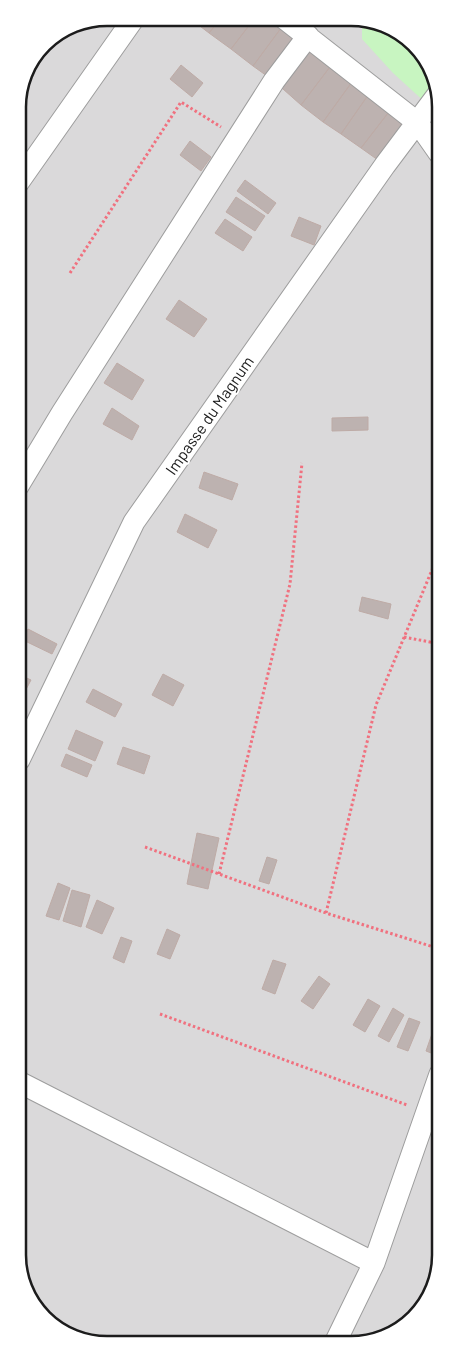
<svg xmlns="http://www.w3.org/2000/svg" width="458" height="1362" font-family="Barlow,sans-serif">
<rect width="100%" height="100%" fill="#ede7e3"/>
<path fill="#dad9da" d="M107 18 368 19 414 44 439 90 440 1260 418 1314 368 1343H90L44 1318 19 1272 18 101 27 68 48 40Z"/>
<path fill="#c8f5c1" d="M362 19H368L414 44 439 90V115L393 73 362 39Z"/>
<path fill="#bdb2b0" stroke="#beaba6" d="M194 18H221L209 33 192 20Z
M221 18 254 19 231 49 209 33Z
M254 19 287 20 253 66 231 49Z
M287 20 308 36 274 81 253 66Z
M308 36 336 59 301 105 274 81Z
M336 59 357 75 323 122 301 105Z
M181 65 203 83 192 97 170 79Z
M357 75 373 88 341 134 323 122Z
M373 88 395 104 361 148 341 134Z
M395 104 418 123 385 165 361 148Z
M190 141 211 157 201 171 180 155Z
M245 180 276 203 268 214 237 191Z
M236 197 265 216 255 231 226 212Z
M299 217 321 226 314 245 291 236Z
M225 219 252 237 243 251 215 233Z
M179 300 207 319 194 337 166 319Z
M117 363 144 380 132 400 104 383Z
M112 408 139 426 132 440 103 424Z
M368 417V430L332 431V418Z
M204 472 238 484 232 500 199 488Z
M185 514 217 530 208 548 177 532Z
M362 597 391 604 388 619 359 611Z
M28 629 57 644 52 654 23 640Z
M18 674 31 680 23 695 18 693Z
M163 674 184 685 173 706 152 695Z
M93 689 122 704 115 717 86 702Z
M76 730 103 742 95 761 68 749Z
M123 747 150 756 144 774 117 764Z
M66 754 92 765 87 777 61 766Z
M197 833 219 838 208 889 187 884Z
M267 857 277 860 269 884 259 881Z
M58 883 70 888 59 920 46 916Z
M72 890 90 895 81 927 63 921Z
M97 900 114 908 102 934 86 927Z
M167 929 180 935 170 959 157 954Z
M121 937 132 941 124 963 113 958Z
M273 960 286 964 275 994 262 989Z
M319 976 330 984 313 1009 301 1001Z
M368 999 380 1006 365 1032 353 1025Z
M393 1008 404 1015 389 1042 378 1036Z
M409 1018 420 1022 408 1051 397 1047Z
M435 1025 440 1026 439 1056 426 1051Z"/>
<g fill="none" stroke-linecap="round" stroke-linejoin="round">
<defs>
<path id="street" d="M285 19 418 123 439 153
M18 183 134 18
M18 486 62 413 274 81 308 36
M19 760 134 522 385 165 439 93
M19 1082 374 1263
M335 1343 374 1263 440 1074"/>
</defs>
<use href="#street" stroke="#9d9d9d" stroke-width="23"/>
<path stroke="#f0717f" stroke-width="3" stroke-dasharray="2.5 2.5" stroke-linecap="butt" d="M70 273 181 102 221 127
M18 303 23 295
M433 489 439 522
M404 637 440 644
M145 847 326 913 440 949
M219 874 290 584 302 463
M326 913 376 705 439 553
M160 1014 407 1105"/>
<use href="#street" stroke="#fff" stroke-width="21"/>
</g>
<g text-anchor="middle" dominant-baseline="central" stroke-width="4" stroke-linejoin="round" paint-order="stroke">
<g font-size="16" fill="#1c1c1c" stroke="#fff">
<text transform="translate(209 415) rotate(-55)">Impasse du Magnum</text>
</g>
</g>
<path d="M0 0H458V1362H0ZM107 26H351A81 81 0 0 1 432 107V1255A81 81 0 0 1 351 1336H107A81 81 0 0 1 26 1255V107A81 81 0 0 1 107 26Z" fill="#fff" fill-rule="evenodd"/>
<path fill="none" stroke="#1c1c1c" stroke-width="2.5" d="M107 26H351A81 81 0 0 1 432 107V1255A81 81 0 0 1 351 1336H107A81 81 0 0 1 26 1255V107A81 81 0 0 1 107 26Z"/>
</svg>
